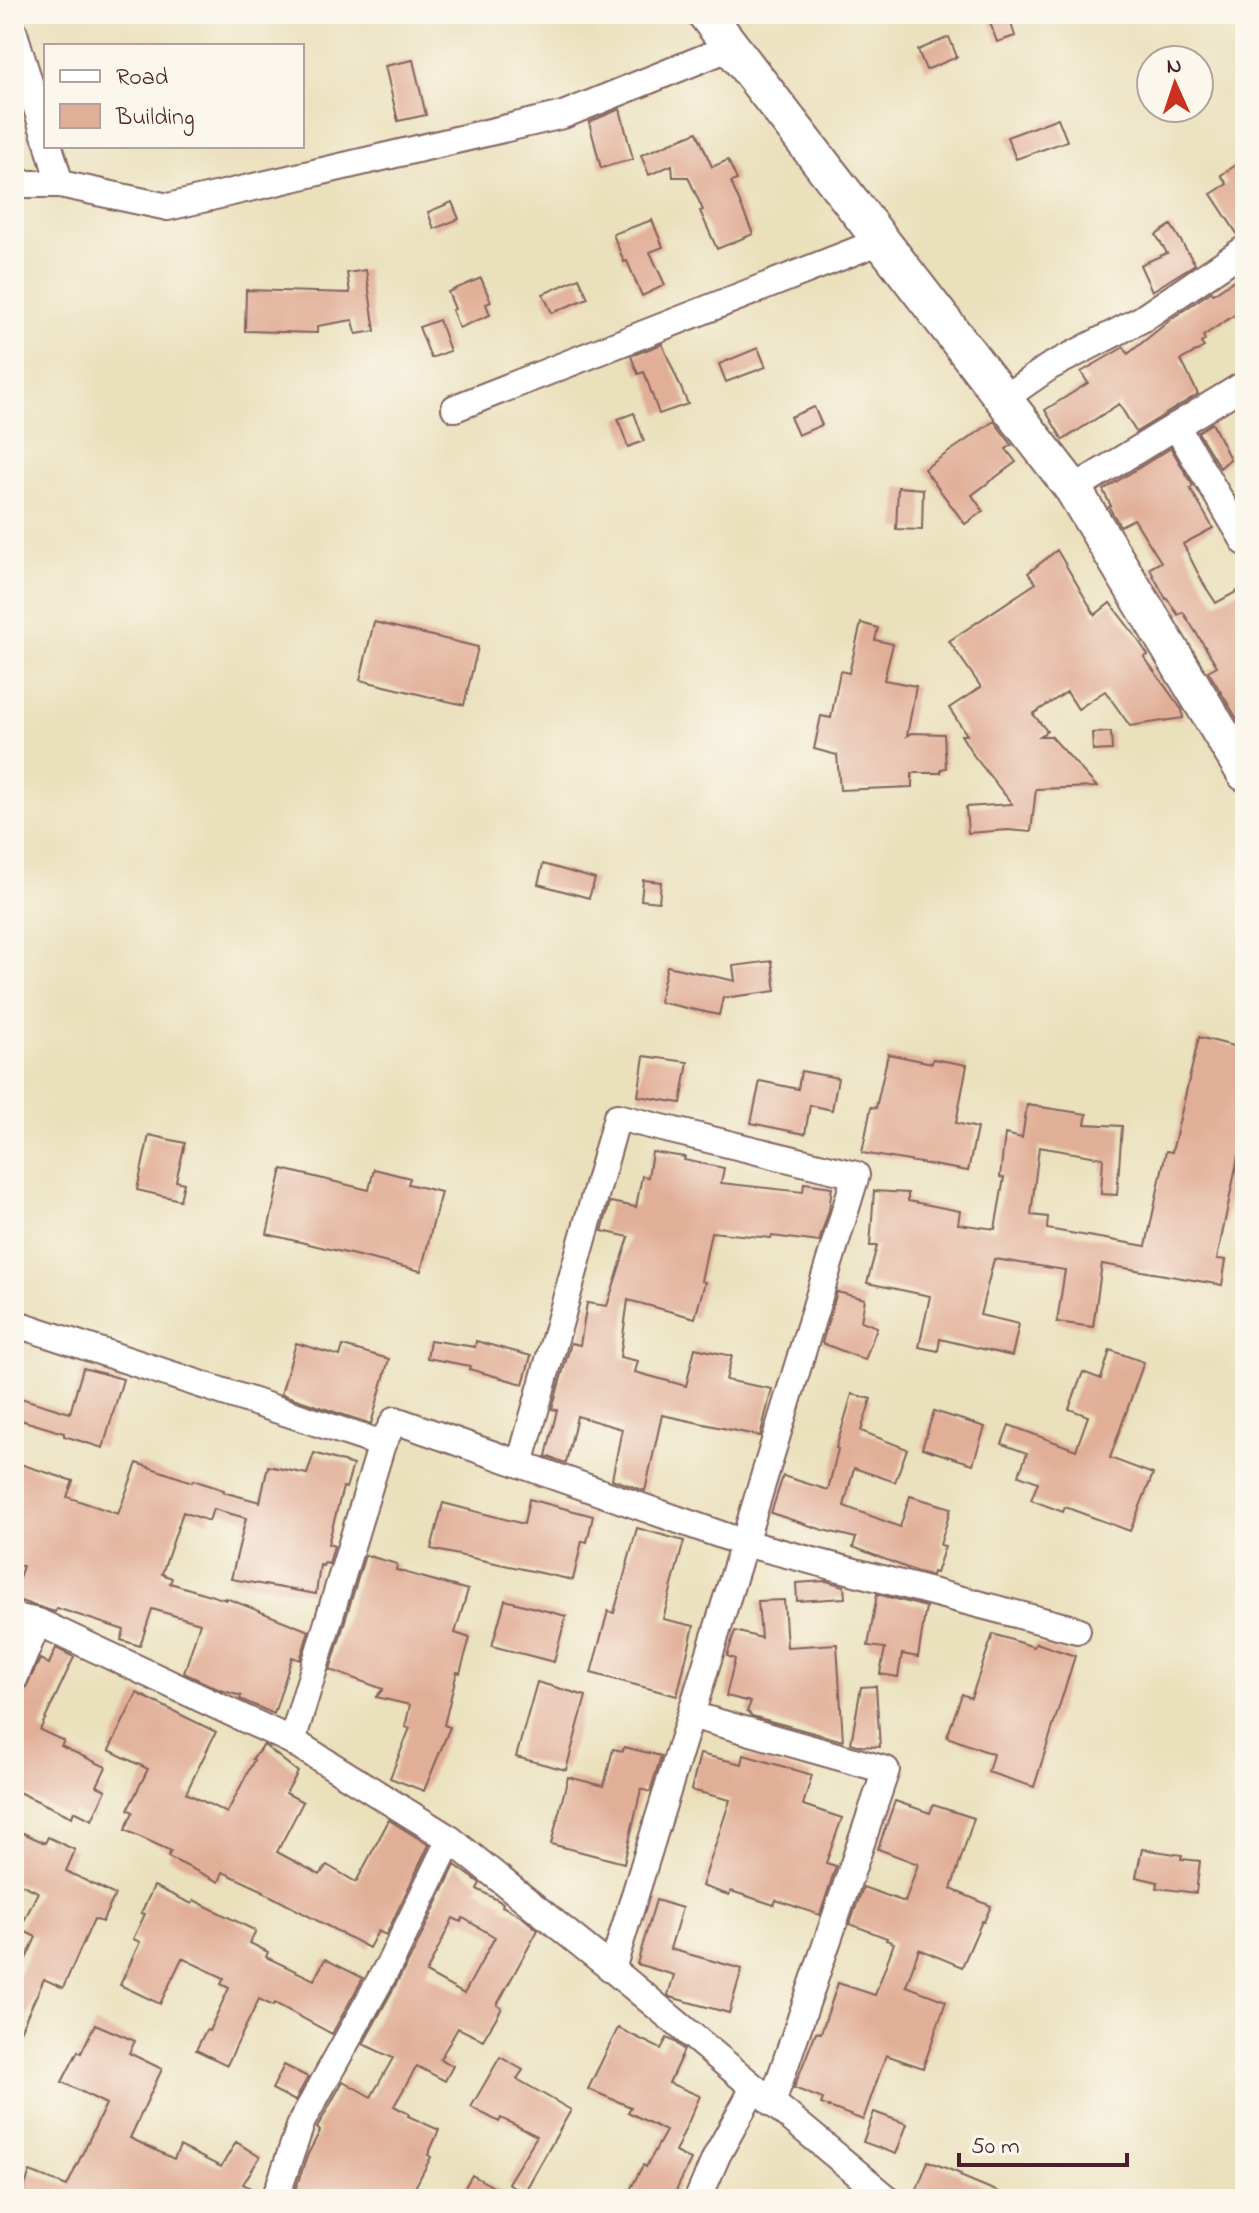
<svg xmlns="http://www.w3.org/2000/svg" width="1259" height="2213" font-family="'Indie Flower',sans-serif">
<rect width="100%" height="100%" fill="#fbf7ec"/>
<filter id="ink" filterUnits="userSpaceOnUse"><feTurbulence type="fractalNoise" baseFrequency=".0125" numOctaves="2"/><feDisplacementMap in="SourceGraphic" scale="16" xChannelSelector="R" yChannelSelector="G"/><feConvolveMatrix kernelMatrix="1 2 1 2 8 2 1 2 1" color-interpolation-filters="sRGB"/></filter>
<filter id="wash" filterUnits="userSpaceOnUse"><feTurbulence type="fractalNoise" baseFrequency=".006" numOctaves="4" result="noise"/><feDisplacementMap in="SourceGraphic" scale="32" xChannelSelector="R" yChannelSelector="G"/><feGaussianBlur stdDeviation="1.8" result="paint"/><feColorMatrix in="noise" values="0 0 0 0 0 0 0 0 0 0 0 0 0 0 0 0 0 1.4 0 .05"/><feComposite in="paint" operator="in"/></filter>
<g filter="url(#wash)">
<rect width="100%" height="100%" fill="#eae0bc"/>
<g id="blocks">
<path fill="#e1af98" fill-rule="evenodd" d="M987 14H1008L1015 36 997 42Z
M949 37 957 57 926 70 918 50Z
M413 60 426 115 398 121 385 66Z
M620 109 633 159 601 168 589 122Z
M1058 118 1067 141 1016 159 1007 137Z
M697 132 712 167 728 160 737 180 731 182 753 234 717 249 700 211 703 210 688 177H673L672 165 649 175 641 155Z
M1245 159V233L1238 235 1211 194 1227 184 1221 175Z
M452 202 459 219 434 229 428 212Z
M652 220 663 247 650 252 665 285 642 296 627 261 624 262 613 234Z
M1171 225 1195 264 1152 291 1140 265 1167 253 1156 235Z
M366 270 375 331 356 334 353 320 317 326V333L245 331 246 290 350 293 347 273Z
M481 278 491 302 486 304 490 315 459 328 452 310 455 309 448 292Z
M579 278 588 298 552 313 543 294Z
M1237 278 1245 290V308L1203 336 1205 340 1201 343 1204 347 1181 360 1198 394 1136 432 1119 404 1063 440 1045 410 1088 383 1081 372 1124 347 1128 354 1174 317 1212 291 1213 294Z
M439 320 450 351 431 358 419 327Z
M662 344 688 404 659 414 644 372 638 374 631 356Z
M758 348 766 367 726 382 719 364Z
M814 407 822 425 798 435 790 417Z
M634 413 644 441 628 447 618 419Z
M994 421 1012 445 1006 449 1016 462 972 495 983 511 965 524 924 469Z
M1212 423 1230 459 1220 468 1198 432Z
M1171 448 1193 486 1190 488 1213 528 1183 544 1203 583 1216 603 1245 587V732L1208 671 1217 666 1183 612 1178 615 1167 598 1166 599 1154 577 1150 568 1161 562 1134 519 1120 526 1109 507 1111 506 1103 490Z
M898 487 923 489 922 530 896 529Z
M1057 550 1095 615 1110 603 1134 634 1148 655 1144 657 1182 710 1183 718 1130 726 1105 691 1078 709 1067 692 1033 714 1047 731 1040 736H1051L1097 787 1036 789 1031 832 1008 830 968 833 966 807 1012 804 974 756 961 735H967L949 708 981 687 949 641 1036 583 1028 573Z
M374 622 478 647 464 705 360 680Z
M861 623 878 628 875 640 893 644 884 680 916 686 907 736 911 733 944 734 946 768 941 769V773H912V787L840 790 837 755 814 749 821 716 831 718 840 671 849 673Z
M1111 732 1112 750 1093 751 1092 733Z
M543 864 595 879 589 898 538 884Z
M643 880 661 882 659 902 641 900Z
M772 961 776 991 723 998 719 1015 659 1002 667 966 735 981 733 966Z
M1199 1037 1245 1049V1135L1240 1157H1238L1217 1259 1226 1260 1222 1285 1102 1264 1093 1327 1057 1322 1065 1270 994 1259 980 1315 1019 1324 1012 1356 940 1339 938 1351 919 1347 930 1296 867 1283 877 1246H870L874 1191 908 1193V1201L960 1211 958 1224 995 1229 1004 1178 1000 1177 1005 1134 1022 1138 1027 1105 1087 1114 1085 1124 1122 1126 1117 1195 1101 1194 1103 1158 1039 1147 1031 1215 1048 1217 1047 1229 1146 1246 1166 1151 1172 1152Z
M888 1054 932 1063 933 1059 967 1065 956 1123 977 1128 968 1171 862 1153 871 1107 876 1108Z
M644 1056 688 1062 681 1103 638 1096Z
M801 1071 838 1078 832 1110 810 1105 805 1134 751 1123 760 1081 798 1089Z
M149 1135 185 1143 176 1181 184 1183 180 1200 137 1190Z
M652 1152 685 1157 684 1160 724 1168 721 1183 803 1192 804 1183 832 1187 829 1210 819 1242 772 1236 771 1238 711 1232 701 1281 705 1282 695 1318 628 1300 620 1357 638 1361 635 1372 686 1386 695 1348 732 1356 726 1380 772 1389 760 1436 662 1415 645 1491 612 1479 622 1429 577 1416 566 1463 546 1456 557 1410 552 1409 571 1343 580 1345 587 1303 607 1306 629 1237 602 1231 610 1202 636 1207 642 1176 648 1177Z
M282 1169 369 1190 374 1169 410 1178 408 1184 441 1192 421 1271 267 1234Z
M837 1292 865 1299 861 1321 877 1327 865 1360 822 1343Z
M430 1340 475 1347 476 1341 531 1356 523 1384 469 1369 470 1366 427 1358Z
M296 1343 340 1356 343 1346 389 1359 371 1424 281 1394Z
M1110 1350 1144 1362 1110 1458 1153 1474 1130 1531 1065 1507 1063 1512 1031 1500 1038 1482 1019 1475 1027 1453 1002 1444 1009 1425 1076 1450 1088 1416 1069 1409 1083 1372 1101 1379Z
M83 1368 123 1379 103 1448 64 1436V1433L14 1418V1396L70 1413Z
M852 1394 871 1399 861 1431 907 1449 895 1482 854 1468 844 1506 900 1527 910 1496 951 1508 940 1545 945 1546 936 1573 933 1572 932 1576 915 1571 853 1547 856 1538 823 1530 771 1513 783 1476 828 1490 838 1449 836 1448Z
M934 1411 985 1427 973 1464 922 1448Z
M314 1453 353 1465 346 1488 343 1487 328 1544 334 1546 329 1564 324 1563 323 1566 320 1565 316 1594 231 1579 246 1518 213 1509 209 1521 183 1512 162 1574 172 1578 170 1583 226 1600V1598L309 1631 300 1660 292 1657 274 1714 240 1699 241 1696 220 1690 184 1673 200 1623 152 1609 140 1646 121 1640 124 1630 57 1608 55 1612 14 1599V1592L23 1566 14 1565V1462L73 1481 67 1497 118 1514 137 1463 192 1482 193 1480 224 1490 223 1492 260 1502 268 1466 307 1474Z
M529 1499 593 1516 587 1542 582 1541 573 1580 431 1549 443 1503 524 1524Z
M637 1528 684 1541 663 1619 694 1626 677 1696 591 1673 608 1611 614 1613Z
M365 1555 397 1564 396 1570 468 1590 455 1633 470 1638 460 1673 457 1672 444 1725 450 1727 424 1791 390 1778 410 1728 405 1727 410 1705 376 1697 383 1689 330 1670Z
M826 1581 844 1586 845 1598 797 1601 796 1583Z
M877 1594 926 1607 918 1657 902 1654 898 1677 880 1674 885 1648 868 1646Z
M505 1600 566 1616 554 1662 492 1646Z
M784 1600 787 1647 837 1644 843 1741 752 1716 747 1711 751 1702 726 1696 735 1659 727 1656 735 1631 761 1638 758 1601Z
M993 1634 1034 1647 1036 1643 1075 1656 1034 1787 988 1772 993 1754 947 1737 962 1694 971 1698Z
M56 1648 74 1657 40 1730 64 1741 61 1746 106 1767 97 1786 106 1790 92 1820 74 1811 72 1817 14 1790V1695L24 1691 40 1659 49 1664Z
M537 1682 586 1696 566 1770 516 1757Z
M876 1686 880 1747 861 1746 851 1743 861 1687Z
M137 1693 216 1732 186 1793 227 1813 254 1760 252 1759 264 1745 298 1772 286 1793 303 1802 277 1852 320 1875 327 1865 356 1882 389 1820 429 1845 386 1935 378 1931 369 1948 263 1892 264 1891 223 1872 219 1882 168 1857 171 1851 125 1830 133 1812 128 1809 148 1769 109 1750Z
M624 1747 661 1756 650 1792 641 1789 624 1863 551 1844 568 1777 604 1786 613 1749 623 1751Z
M700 1754 742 1764 744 1755 812 1775 803 1805 842 1818 826 1863 836 1866 820 1915 776 1900 774 1905 731 1891 729 1895 702 1886 730 1800 691 1790Z
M895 1801 930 1813 933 1805 974 1818 951 1889 991 1906 984 1922 982 1921 962 1967 919 1949 906 1986 946 2001 923 2068 886 2055 863 2120 821 2104 823 2099 794 2088 816 2032 821 2033 838 1983 875 1995 894 1943 886 1940 887 1938 850 1924 863 1887 905 1902 918 1864 878 1849Z
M14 1829 45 1843 48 1837 75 1850 66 1871 115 1895 102 1922 94 1919 63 1988 44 1979 14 2044V1985L36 1937 20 1929 38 1892 14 1881Z
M1142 1849 1182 1855 1181 1859 1200 1861 1196 1893 1157 1888 1158 1882 1136 1877Z
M455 1865 480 1883 477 1889 503 1903 502 1906 522 1917 538 1930 497 2005 502 2008 483 2040 458 2028 440 2059 453 2066 445 2081 417 2066 394 2106 409 2114 408 2116 439 2130 428 2155 431 2157 409 2199H292L308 2154 320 2131 317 2128 343 2081 371 2097 393 2058 363 2044 414 1951ZM453 1918 461 1922 463 1918 495 1937 464 1994 426 1973Z
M154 1886 192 1904 194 1900 256 1931 250 1943 268 1952 266 1957 314 1980 325 1959 363 1978 332 2034 275 2003 273 2006 259 1999 227 2065 196 2050 206 2030 209 2031 229 1988 221 1984 224 1978 182 1958 160 2004 120 1985 140 1942 133 1939 145 1914 141 1913Z
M656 1900 682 1908 670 1949 742 1969 729 2013 670 1997 668 1995 674 1975 637 1964Z
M95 2024 135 2041 129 2053 162 2069 130 2138 174 2159 180 2146 221 2167 236 2142 260 2157 243 2184 260 2193 259 2199H20L30 2172 67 2186 106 2104 62 2082 78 2051 81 2053Z
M618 2028 661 2049 667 2038 675 2042 684 2050 669 2083 700 2096 675 2152 691 2160 672 2199H648L630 2190 643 2165 646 2167 666 2131 628 2112 631 2107 588 2089Z
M500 2057 523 2070 517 2079 571 2110 524 2193 508 2183 537 2136 501 2118 499 2122 471 2107Z
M284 2065 308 2077 295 2101 272 2089Z
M874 2112 907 2124 896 2154 863 2142Z
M928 2161 961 2174 960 2176 1015 2199H913Z
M472 2175 515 2199H458Z"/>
</g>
</g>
<g filter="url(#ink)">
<use href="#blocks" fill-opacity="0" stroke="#82635e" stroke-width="2"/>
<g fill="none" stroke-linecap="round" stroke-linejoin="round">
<defs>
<path id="minor" d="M14 33 46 138
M49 146 60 184
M14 184H60L168 207 563 115 731 47
M1003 399 1049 367 1142 319 1245 249
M455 408 881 241
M1176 426 1245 542
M1073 489 1245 384
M14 1323 382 1444 395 1420 744 1543 612 1969 888 2199
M382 1444 292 1741 450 1839 612 1969
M520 1464 617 1117 856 1175 744 1543 1077 1630
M14 1617 38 1622 292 1741
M14 1679 38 1622
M691 1715 886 1770 772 2103
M275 2199 302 2121 392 1959 450 1839
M698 2199 717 2155 754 2088"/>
<path id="secondary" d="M706 14 1073 489 1245 773"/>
</defs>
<use href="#minor" stroke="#82635e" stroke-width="30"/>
<use href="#secondary" stroke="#82635e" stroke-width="40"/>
<use href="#minor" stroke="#fff" stroke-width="26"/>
<use href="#secondary" stroke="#fff" stroke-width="36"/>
</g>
</g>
<rect width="1259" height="2213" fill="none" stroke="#fbf7ec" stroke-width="48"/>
<rect x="44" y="44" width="260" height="104" fill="#fbf7ec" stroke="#b4a19f" stroke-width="2"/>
<rect x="60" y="70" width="40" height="12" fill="#ffffff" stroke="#b4a19f" stroke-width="2"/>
<text x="116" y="84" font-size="24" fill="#4a1f2b">Road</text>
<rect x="60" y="104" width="40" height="24" fill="#e1af98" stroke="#b4a19f" stroke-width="2"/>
<text x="116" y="124" font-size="24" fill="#4a1f2b">Building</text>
<g transform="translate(1175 84) rotate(357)"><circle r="38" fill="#fbf7ec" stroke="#b4a19f" stroke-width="2"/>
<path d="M0-6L14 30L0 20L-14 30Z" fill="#c8321e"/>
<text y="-12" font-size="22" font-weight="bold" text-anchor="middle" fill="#4a1f2b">N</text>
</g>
<path d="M959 2153v12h168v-12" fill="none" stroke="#4a1f2b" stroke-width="4"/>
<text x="971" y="2153" font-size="24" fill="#4a1f2b" stroke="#fbf7ec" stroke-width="6" paint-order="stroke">50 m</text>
</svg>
